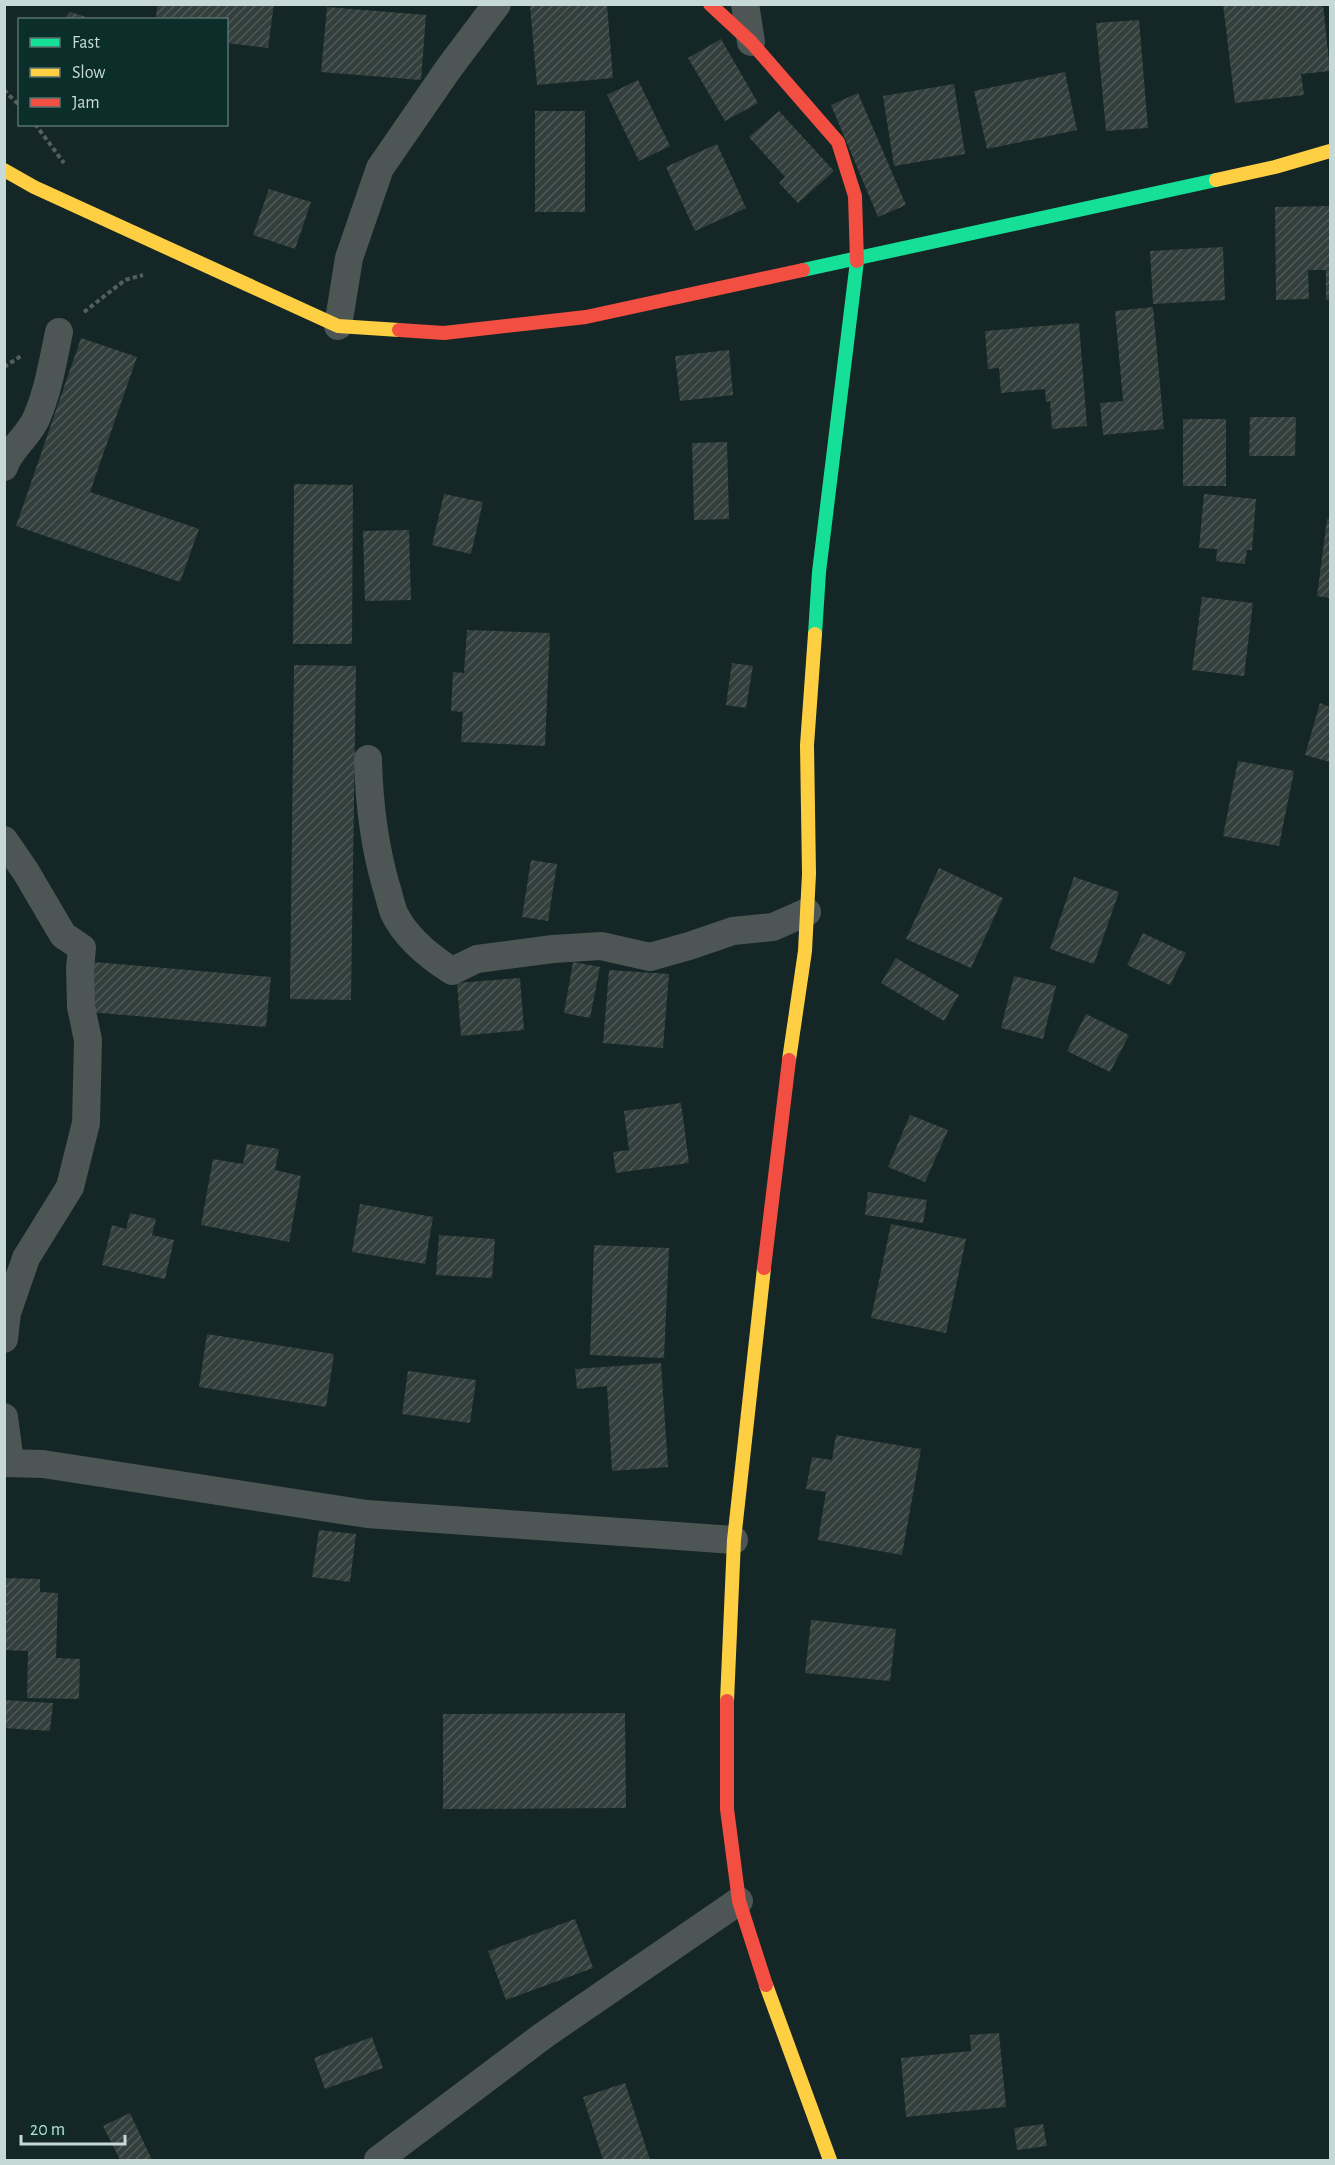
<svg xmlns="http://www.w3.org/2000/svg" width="1335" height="2165" font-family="'Alegreya Sans',sans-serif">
<defs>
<pattern id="building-hatch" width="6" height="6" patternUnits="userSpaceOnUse" patternTransform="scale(1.5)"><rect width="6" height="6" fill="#333f3c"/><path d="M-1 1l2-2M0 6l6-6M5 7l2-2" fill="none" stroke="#4f5a57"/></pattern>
</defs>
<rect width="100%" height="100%" fill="#142625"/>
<path fill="url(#building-hatch)" d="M157 4H274L268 48 226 43V20H156Z
M1223 4H1323L1330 71 1301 74 1304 95 1235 103Z
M530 5H607L613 78 537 85Z
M327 7 426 15 421 80 321 72Z
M70 12 93 19 92 20H63Z
M1139 20 1148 128 1106 131 1096 23Z
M721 39 758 103 725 121 688 58Z
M1065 72 1077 130 987 149 974 91Z
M638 80 670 146 639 161 607 95Z
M954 84 965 154 894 166 883 96Z
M858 93 906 205 878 217 831 105Z
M535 111H585V212H535Z
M779 111 834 171 798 203 779 183 785 177 749 137Z
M717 144 746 208 695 231 666 167Z
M269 189 311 202 295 249 253 235Z
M1330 206V299L1326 300V270H1308L1309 299 1276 300 1275 207Z
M1223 247 1225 300 1153 304 1150 251Z
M1153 307 1164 429 1103 435 1100 403 1123 401 1115 311Z
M1079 323 1087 426 1052 429 1050 401 1046 402 1045 389 1001 393 999 368 988 369 985 331Z
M81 338 137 357 90 492 199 529 180 582 16 526Z
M729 350 733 395 680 401 675 356Z
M1250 417H1296L1295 456H1249Z
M1183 419H1226V486H1183Z
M727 442 729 519 694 520 692 443Z
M294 484 353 485 352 644H293Z
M444 494 483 502 471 554 432 545Z
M1204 494 1256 499 1252 550H1247L1245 564 1216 561 1217 549 1199 548Z
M1327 519H1330V598L1317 596Z
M409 530 411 600 365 601 363 531Z
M1202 597 1253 603 1244 676 1192 670Z
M467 630 550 633 545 746 461 742 463 712 451 711 453 672 464 673Z
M732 663 753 666 746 708 726 705Z
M294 665 356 666 351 1000 290 999Z
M1320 703 1330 707V762L1305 755Z
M1238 761 1294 771 1279 846 1223 836Z
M531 860 557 864 548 921 522 917Z
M939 868 1003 898 971 968 906 939Z
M1074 877 1119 892 1094 964 1050 949Z
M1143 933 1186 953 1170 985 1127 965Z
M896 958 959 995 944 1021 881 983Z
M94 962 271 977 266 1027 89 1012Z
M573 962 600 967 590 1018 564 1013Z
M609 970 669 974 663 1048 603 1043Z
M1014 976 1056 986 1043 1039 1001 1028Z
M520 978 524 1030 461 1036 457 983Z
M1086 1014 1129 1035 1110 1072 1067 1051Z
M681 1103 689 1163 616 1173 613 1152 629 1150 624 1111Z
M910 1115 948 1130 925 1182 888 1167Z
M247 1144 279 1149 275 1170 301 1176 289 1242 201 1225 213 1159 243 1164Z
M868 1192 927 1200 923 1223 865 1215Z
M360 1204 433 1217 425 1264 352 1252Z
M130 1213 156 1219 152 1235 174 1240 165 1279 102 1265 112 1225 126 1229Z
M891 1224 966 1239 946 1333 871 1318Z
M439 1235 495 1239 492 1278 436 1275Z
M594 1245 669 1248 664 1358 590 1355Z
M207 1334 334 1354 326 1407 199 1387Z
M661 1363 668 1467 612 1471 607 1386 577 1389 575 1369Z
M408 1371 476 1380 470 1423 402 1414Z
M836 1435 921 1449 902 1555 818 1540 826 1492 806 1489 812 1457 832 1460Z
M319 1530 356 1534 350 1582 312 1577Z
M4 1578 40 1579V1592L58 1593 56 1658 80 1659 79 1699 27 1698 28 1651 4 1650Z
M811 1620 896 1629 890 1681 805 1673Z
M4 1700 53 1703 50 1731 4 1728Z
M625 1713 626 1808 443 1809V1714Z
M575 1919 593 1968 506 2000 488 1951Z
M999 2033 1006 2107 906 2117 901 2058 971 2051 970 2035Z
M372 2037 383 2068 325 2089 314 2058Z
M625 2083 650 2160H603L583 2097Z
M130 2113 152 2160H120L103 2126Z
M1043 2124 1047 2146 1017 2150 1014 2128Z"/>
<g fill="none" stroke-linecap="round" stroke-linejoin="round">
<path stroke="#555e5e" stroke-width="4" stroke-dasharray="4.5 3" stroke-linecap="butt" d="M4 90 20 106
M35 124 64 163
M84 312 125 280 143 275
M4 367 21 356"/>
<path stroke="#4d5555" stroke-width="28" d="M745 4 751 42
M338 326 349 258 380 168 449 68 497 4
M4 467C10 448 28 437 36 419 48 392 53 361 59 332
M368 759C369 802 374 844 386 886 389 895 391 905 394 913 406 938 430 957 452 971L477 959 553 949 601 946 650 957 689 946 733 931 773 927 807 912
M4 840 26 872 63 935 82 948 80 968 81 1007 88 1040 86 1123 70 1187 26 1258 7 1313 4 1339
M4 1417 10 1462
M4 1463 43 1464 367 1514 734 1540
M378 2160 544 2035 739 1901"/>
<path stroke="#16e098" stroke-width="14" d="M803 270 1216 180
M815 634 819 572 857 261"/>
<path stroke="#ffcf43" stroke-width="14" d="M4 170 34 187 338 326 399 330
M1216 180 1275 167 1330 151
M789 1060 805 951 809 874 807 745 815 634
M727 1701 734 1540 764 1268
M766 1985 830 2160"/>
<path stroke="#f24e42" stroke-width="14" d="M710 4 751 42 838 142 855 196 857 261
M399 330 444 333 586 317 803 270
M764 1268 789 1060
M727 1701V1809L739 1901 766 1985"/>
</g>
<rect width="1335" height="2165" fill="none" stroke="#c7d9d6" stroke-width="12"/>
<rect x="18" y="18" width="210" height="108" fill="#0c2e2b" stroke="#57726f" stroke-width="1.5"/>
<rect x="30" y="38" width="30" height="9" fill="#16e098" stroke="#57726f" stroke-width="1.5"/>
<text x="72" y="48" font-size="18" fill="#c7d9d6">Fast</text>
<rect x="30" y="68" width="30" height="9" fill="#ffcf43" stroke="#57726f" stroke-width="1.5"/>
<text x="72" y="78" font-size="18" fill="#c7d9d6">Slow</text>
<rect x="30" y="98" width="30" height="9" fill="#f24e42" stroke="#57726f" stroke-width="1.5"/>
<text x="72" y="108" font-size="18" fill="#c7d9d6">Jam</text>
<path d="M21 2135v9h104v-9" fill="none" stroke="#c7d9d6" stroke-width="3"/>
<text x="30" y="2135" font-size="18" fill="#c7d9d6" stroke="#0c2e2b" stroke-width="4.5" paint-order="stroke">20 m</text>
</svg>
